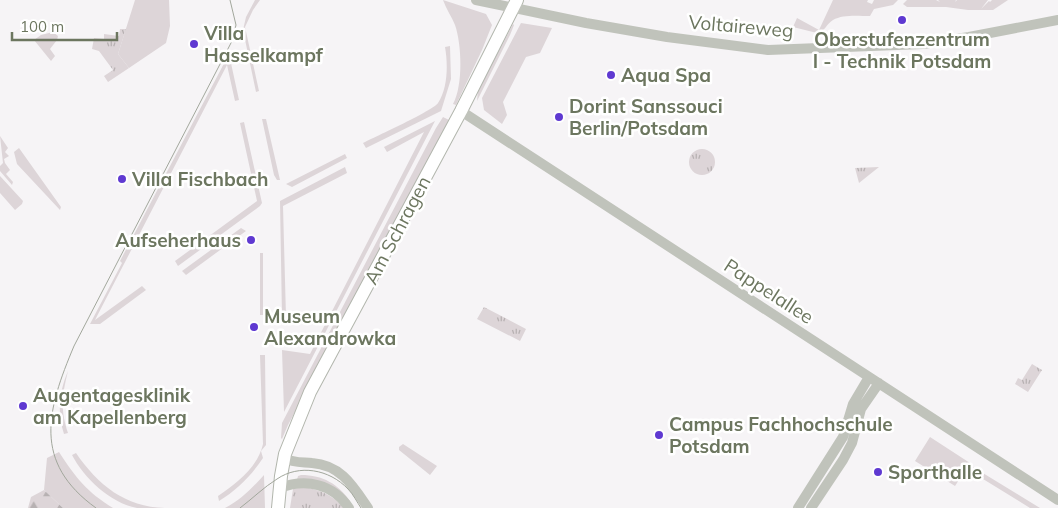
<svg xmlns="http://www.w3.org/2000/svg" width="1058" height="508" font-family="Mulish,sans-serif">
<defs>
<pattern id="forest-firs" width="22" height="20" patternUnits="userSpaceOnUse" patternTransform="scale(1.25)"><rect width="22" height="20" fill="#ddd5d8"/><path d="M5 1l3.5 6h-7zM16 11l3.5 6h-7z" fill="#b7b1b2"/></pattern>
<pattern id="park-tufts" width="24" height="20" patternUnits="userSpaceOnUse" patternTransform="scale(1.25)"><rect width="24" height="20" fill="#ddd5d8"/><path d="M3 7l-1-3M5 7V3M7 7l1-3M15 17l-1-3M17 17v-4M19 17l1-3" fill="none" stroke="#b7b1b2"/></pattern>
</defs>
<rect width="100%" height="100%" fill="#f6f4f6"/>
<path fill="#ddd5d8" d="M135 0H169L170 26 166 43 129 68 118 54Z
M255 0H260L253 10 245 27 259 91 256 92 243 30 246 17Z
M443 0 486 14 492 25 482 50 456 105 453 104C463 86 462 45 455 25 452 17 446 9 443 0Z
M833 0H868L867 2 872 4 874 0H898L893 5 874 9 870 16C859 16 843 14 833 20 826 24 826 31 817 33L793 27 797 18 819 30Z
M907 0H936L940 2 938 0H956L955 2 957 0H988L981 9 989 1 990 2 992 0H1008L993 10H968L946 7H907L903 4Z
M521 23 552 28 540 53 526 57 503 102 507 115 502 124 484 110 482 98Z
M513 24 514 25 510 35 477 101 478 90Z
M53 32 58 36 57 40 50 49 55 56 51 61 34 40 41 35Z
M450 46 451 79 441 111 366 148 363 143C375 137 434 110 438 103 448 88 448 64 445 47Z
M229 54 239 100 235 101 227 65 95 320 142 286 146 290 100 324H90L122 263 120 261Z
M443 117 449 120 336 338 329 347 288 425 282 439 281 438 282 423 436 128Z
M266 119 280 180H277L274 175 262 119Z
M435 121 284 412 282 350 310 354 424 132 387 152 384 147Z
M244 122 262 203 260 206 178 266 175 261 257 201 240 123Z
M0 136 8 148 5 152 9 156 4 159 5 163 10 170 6 174 13 182 12 185 0 171V166L3 163Z
M19 148 61 207 60 210 17 164 14 152Z
M345 154 347 158 292 187 286 184Z
M345 167 347 173 283 206 286 317H282L280 201Z
M0 176 23 201 22 204 15 210 0 193Z
M241 228 246 231 186 275 182 271Z
M260 253H263V315H260Z
M260 355H265L266 445 261 451 263 458C251 476 237 490 219 501L218 496C236 484 258 467 263 444Z
M68 371C62 395 60 409 68 433L64 434C57 412 59 392 68 371Z
M930 437 970 463 955 486 915 461Z
M403 444 437 466 430 475 399 450V447Z
M59 452C76 478 87 492 113 508H63L44 490 47 458Z
M76 453C98 485 125 507 165 508 156 508 146 508 137 508 110 503 84 478 72 455Z
M973 467 1040 508H1030L970 471Z
M264 475 265 508H225C241 500 252 488 264 475Z
M301 475C323 475 338 484 350 501L348 502 297 480 298 476Z"/>
<path fill="url(#forest-firs)" d="M44 490 63 508H28L31 497Z"/>
<path fill="url(#park-tufts)" d="M120 29H126L118 54 129 68 108 82 104 76 113 70 99 51 92 49 94 38 104 39V34L119 36Z
M689 162a13 13 0 1 1 26 0a13 13 0 1 1-26 0Z
M879 167 859 183 855 168Z
M484 307 526 329 520 341 477 319Z
M1032 364 1042 370 1028 392 1015 384 1018 378 1022 380Z
M304 487C320 490 333 495 344 508H290L293 489Z"/>
<g fill="none" stroke-linecap="round" stroke-linejoin="round">
<defs>
<path id="major" d="M278 508 281 476 285 454 310 392 461 111 517 0"/>
</defs>
<use href="#major" stroke="#b2b6ad" stroke-width="14"/>
<path stroke="#c0c3bb" stroke-width="10" d="M476 0 586 23 667 37 768 50 923 44 969 37 1058 20
M461 111 1058 500
M284 458C293 463 302 462 312 463 341 465 353 486 368 508
M280 488C306 478 333 484 349 508
M798 508 843 437 853 404 869 377
M811 508 843 460 852 443 861 409 879 383"/>
<use href="#major" stroke="#fff" stroke-width="12"/>
<path stroke="#a2a79c" stroke-width="1" d="M96 508C32 462 47 410 74 346L232 41 236 25 230 0
M240 508C252 499 264 487 277 479 299 464 329 469 348 489 353 494 357 502 361 508"/>
</g>
<g fill="#5f39d1" stroke="#fff" stroke-width="2">
<circle cx="902" cy="20" r="5"/>
<circle cx="194" cy="44" r="5"/>
<circle cx="611" cy="75" r="5"/>
<circle cx="559" cy="117" r="5"/>
<circle cx="122" cy="179" r="5"/>
<circle cx="251" cy="240" r="5"/>
<circle cx="254" cy="327" r="5"/>
<circle cx="23" cy="406" r="5"/>
<circle cx="659" cy="435" r="5"/>
<circle cx="878" cy="472" r="5"/>
</g>
<g text-anchor="middle" dominant-baseline="central" stroke-width="5" stroke-linejoin="round" paint-order="stroke">
<g font-size="19" fill="#6c765f" stroke="#fff">
<text transform="translate(741 26) rotate(5)">Voltaireweg</text>
<text transform="translate(397 230) rotate(-62)">Am Schragen</text>
<text transform="translate(769 291) rotate(33)">Pappelallee</text>
</g>
<g font-size="19" font-weight="bold" fill="#6c765f" stroke="#fff" text-anchor="start">
<text x="204" y="33">Villa<tspan x="204" dy="22">Hasselkampf</tspan></text>
<text x="902" y="39" text-anchor="middle">Oberstufenzentrum<tspan x="902" dy="22">I - Technik Potsdam</tspan></text>
<text x="621" y="75">Aqua Spa</text>
<text x="569" y="106">Dorint Sanssouci<tspan x="569" dy="22">Berlin/Potsdam</tspan></text>
<text x="132" y="179">Villa Fischbach</text>
<text x="241" y="240" text-anchor="end">Aufseherhaus</text>
<text x="264" y="316">Museum<tspan x="264" dy="22">Alexandrowka</tspan></text>
<text x="33" y="395">Augentagesklinik<tspan x="33" dy="22">am Kapellenberg</tspan></text>
<text x="669" y="424">Campus Fachhochschule<tspan x="669" dy="22">Potsdam</tspan></text>
<text x="888" y="472">Sporthalle</text>
</g>
</g>
<path d="M12 32v8h105v-8" fill="none" stroke="#6c765f" stroke-width="2.5"/>
<text x="20" y="32" font-size="15" fill="#6c765f" stroke="#ffffff" stroke-width="4" paint-order="stroke">100 m</text>
</svg>
